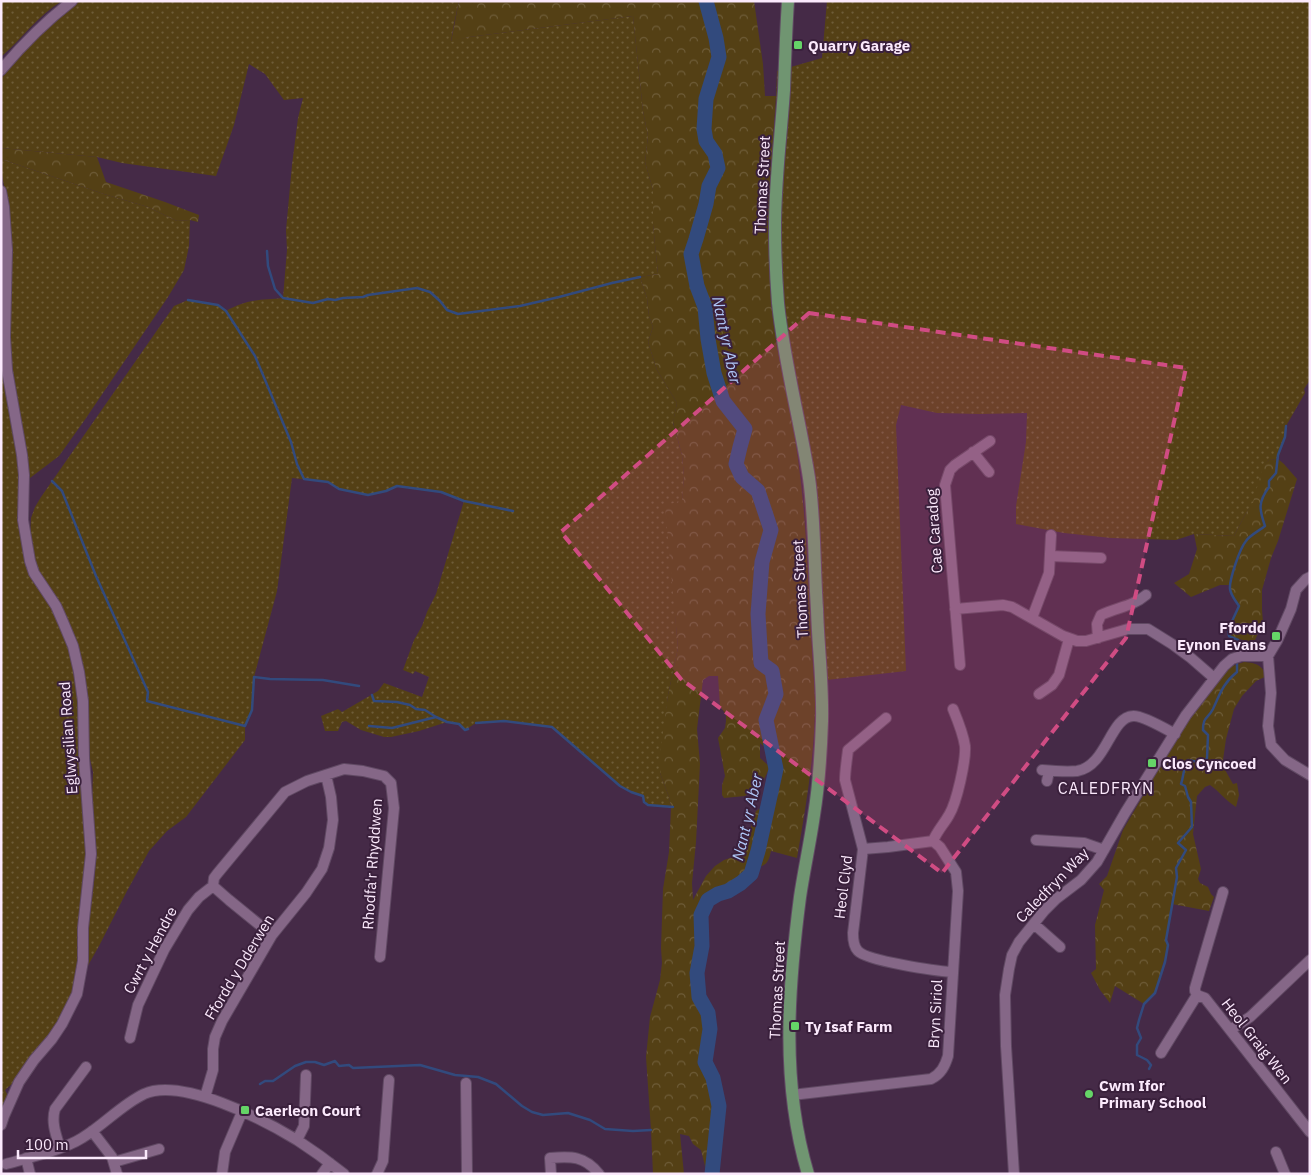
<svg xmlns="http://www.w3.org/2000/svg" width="1311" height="1175" font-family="'IBM Plex Sans',sans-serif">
<defs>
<pattern id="grass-dots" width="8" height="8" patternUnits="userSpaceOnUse" patternTransform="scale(1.25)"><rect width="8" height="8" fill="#544015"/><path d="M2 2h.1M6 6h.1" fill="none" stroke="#6e5c38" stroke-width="1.8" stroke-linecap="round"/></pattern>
<pattern id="forest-crowns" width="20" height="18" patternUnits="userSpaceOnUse" patternTransform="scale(1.25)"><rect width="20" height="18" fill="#544015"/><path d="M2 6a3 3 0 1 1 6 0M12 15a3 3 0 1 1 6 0" fill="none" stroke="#6e5c38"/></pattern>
</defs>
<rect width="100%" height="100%" fill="#452a47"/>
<path fill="url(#grass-dots)" d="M1 1H62C38 15 22 39 1 57Z
M80 1H459L454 24 451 41 469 37 633 16 643 111 648 136 645 162 653 190V224L658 274 640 277 647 298 649 316 653 327 648 342 657 370 677 403 673 423 682 455 684 476 675 604 676 625 678 648 668 695 660 773 669 797 671 807 648 805 644 802 643 796 631 792 620 786 552 726 504 721 476 723 465 730 459 724 447 722 419 731 391 737H384L361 730 346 721 342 722 338 731H325L321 716 338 709 342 712 378 691 384 683 422 697 429 677 415 671 413 674 403 670 414 640 422 626 427 612 436 594 464 501 441 492 397 486 386 491 368 495 339 489 328 482 292 478 277 591 254 677 252 710 245 726V740L186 817 167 831 149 851 127 891 99 946 86 969 88 931 95 874 96 846 92 806 93 772 90 759 87 701 84 672 76 643 37 570 30 543 31 518 35 507 41 497 174 306 188 300 218 305 226 311C246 299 261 300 283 298L287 250 286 230 292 165 298 118 303 98 284 100 265 74 249 64 234 125 216 176 122 163 97 157 1 148V79L13 63 33 41 56 20Z
M827 1H1310V380L1304 389 1305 393 1286 426 1285 437 1278 459 1269 460 1264 466 1254 502 1246 513 1234 536 1194 534 1176 540 1111 538 1064 533 1016 524V506L1026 442 1027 413 979 414 937 413 901 405 896 425 906 671 818 681 801 458 771 250 777 71 822 58Z
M1 159 104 194 148 207 177 221 190 220 189 246 184 270 168 297 84 421 59 456 30 478H27L9 369 6 197 1 169Z
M1 217 2 311 19 465V500L42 593 59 620 69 644 78 703 87 848 78 978 63 1014 52 1034 13 1083 5 1090 8 1096 1 1113Z"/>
<path fill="url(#forest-crowns)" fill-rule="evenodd" d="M459 1H754L763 64 765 96H776C771 168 766 239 772 311 777 361 792 410 798 459 806 517 808 574 811 632 812 655 814 678 815 701 815 754 806 806 797 858L771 851C768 864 766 866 753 868L751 874 741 883 728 891 718 894 708 900 701 915 702 946 697 973 699 996 708 1013 710 1029 705 1062 713 1078 719 1106 712 1174H707L701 1150 693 1144 689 1136 680 1134 684 1174H653L651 1130 646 1057 650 1017 660 980 662 963 661 948 663 889 669 852 671 807 669 797 660 773V754L668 695 678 648 665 506 682 500 684 476 682 455 673 422 677 403 657 370 648 342 653 327 649 316 647 298 640 277 658 274 653 224V190L645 162 648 136 643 111 633 16 469 37 451 42ZM709 676H718L720 706 726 715V721L725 728 718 738 725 776 722 785V795L724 798 745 796 763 781 770 767 760 758V743L773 754 776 769 769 803 756 811 744 848 736 856 724 860 715 866 706 876 693 900 692 883 696 842 700 764 697 729 703 680Z
M1 148 97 157 106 182 165 202 199 215 198 222 190 220 177 221 148 207 104 194 1 159Z
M1278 459 1284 464 1297 479 1278 541 1271 558 1262 590V610L1263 623 1255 640 1250 642 1229 636 1228 630 1239 606C1235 600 1229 593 1230 585H1220L1191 597 1174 583 1189 574 1197 549 1194 534 1234 536 1246 513 1253 502 1263 466 1269 460Z
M1244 662C1257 663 1261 665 1267 676L1256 681 1242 696 1234 709 1226 739 1223 760 1224 768 1233 784 1237 783 1239 795 1236 807C1226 801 1220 792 1210 785L1205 787 1197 796 1193 834 1201 869 1198 879 1200 883 1208 887 1211 894 1214 897 1209 911 1172 904 1166 940 1168 945 1155 993 1144 1004 1115 986 1110 1003 1100 990 1091 973 1096 969 1095 925 1104 890 1099 884 1107 876 1123 830 1150 784 1163 758 1188 721 1230 667Z"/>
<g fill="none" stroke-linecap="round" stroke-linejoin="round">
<path stroke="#324a7d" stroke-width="2.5" d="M267 251 268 266 275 289 283 298 313 303 328 299 335 300 343 298 363 297 368 295 417 288 430 292 440 301 447 310 458 314 520 306 559 297 612 283 640 277
M188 300 218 305 226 311 255 356 291 442 297 464 304 479 328 482 339 489 368 495 386 491 397 486 441 492 464 501 513 511
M52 481 62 491 96 576 148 692 147 701 245 726 252 710 254 677 270 679 323 680 359 686
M1238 649V640L1229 636 1228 630 1239 606C1236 601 1231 596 1230 589 1229 580 1240 548 1246 541 1250 535 1259 531 1265 526 1259 509 1258 502 1269 487V481L1276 473 1278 455 1285 437 1286 426
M372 695 374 701 397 702 410 705 416 709 425 710 436 717 447 722 459 724 465 730 468 729
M476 723 504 721 552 727 620 786 631 792 643 796 644 802 648 805 673 807
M369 726 392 728 436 717
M1149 1069 1151 1065 1147 1060 1137 1055V1045L1141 1038 1137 1028 1139 1020 1144 1004 1155 993 1165 962 1168 945 1166 940 1177 877 1176 868 1186 850 1178 843 1192 827 1191 802 1188 797 1185 786 1181 784C1184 776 1183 767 1188 760L1203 763 1207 758 1208 735 1203 730C1203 716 1208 719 1213 709 1220 694 1223 683 1237 672V664
M260 1084 265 1081H273L295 1066 306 1062H315L324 1065 335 1061 339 1066 349 1065 353 1068 420 1065 455 1075 478 1077 496 1084 522 1106 532 1112 543 1115 568 1113 590 1120 605 1129 633 1131 651 1130"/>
<path stroke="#324a7d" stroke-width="15" d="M706 1 716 38 719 57 706 99 704 129 706 141 715 154 718 168 709 186 706 204 696 239 691 254 697 286 705 307 708 339 714 373 723 401 745 429 740 447 736 464 742 477 758 491 771 530 762 562 758 614 761 663 772 671 776 694 766 720 776 769 758 851 751 874 741 883 728 891 718 894 708 900 701 915 702 946 697 973 699 997 708 1013 710 1029 705 1062 713 1078 719 1106 712 1174"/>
<defs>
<path id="minor" d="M1 70C23 44 46 21 72 1
M1 191 4 207 7 250 5 337 7 370 22 455 24 475 23 520 30 561 34 573 56 606 63 622 73 646 79 672 83 701 84 758 91 854 83 928V961L77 994 62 1024 52 1039 34 1060 19 1082 4 1116 1 1125
M973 452 989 472
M1050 556 1101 558
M955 609 1003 605 1012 607 1063 636 1077 641H1086L1128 629H1148L1172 644 1191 658 1214 678
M1032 618 1049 573 1051 535
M1098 638 1097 624 1101 615C1117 607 1132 607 1146 595
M1268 656 1271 693 1268 726 1271 745 1285 760 1310 775
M1268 656 1277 641 1291 609 1296 590 1306 579 1310 577
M960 665 945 485 950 470 955 465 990 441
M1039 694 1052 685 1059 675 1069 639
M886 718 848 750C847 759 845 771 845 780L863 849 853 933C853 940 854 947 858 951 867 961 937 971 952 972
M1042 770C1053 771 1066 772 1077 771 1107 766 1110 717 1133 716 1142 715 1166 729 1175 734
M1047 781 1049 771
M1036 840 1084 843 1104 850
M933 841C937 831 944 824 949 815 957 802 966 760 965 746 963 733 958 721 953 709
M863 849 888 847 933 841
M1034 924 1060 947
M272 935 229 900 213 886 214 878 217 874 285 792 307 781 344 769 363 771 384 776 391 783 394 808 380 957
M1197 995 1205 998 1310 1132
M1197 995 1195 991V988L1223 892
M1230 1030 1250 1017 1310 960
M130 1038 138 1005 164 950 188 910 199 897 213 886
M1161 1053 1197 995
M466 1083 467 1174
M792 1095 931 1079C941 1074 945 1066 948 1056L958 891 956 872 940 847 933 841
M205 1097 213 1070V1049L215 1037 222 1021 272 935 306 893 322 869 329 848 333 820 331 797 326 775
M92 1131 112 1157 117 1174
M297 1140 304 1126 306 1075
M60 1148C56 1135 51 1122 55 1109L86 1067
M1276 1152 1285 1174
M26 1158 30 1174
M114 1162 159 1149
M6 1164C28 1158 63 1150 82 1138 104 1125 121 1105 144 1094 182 1077 264 1120 297 1140 314 1151 329 1162 344 1174
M222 1174 225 1152 242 1112
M322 1174 330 1163
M377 1174 383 1161 389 1080
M551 1174 550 1158C571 1156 585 1156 599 1174
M1014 1174 1006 1046 1005 995 1009 969 1012 955 1019 942 1044 911 1056 899 1081 880 1097 862 1125 813 1186 715 1224 666 1232 659 1241 656H1268"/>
<path id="major" d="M788 1C786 31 785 61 784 90 781 135 775 181 775 226 775 252 776 278 778 303 784 362 800 420 809 478 815 521 814 565 817 609 818 646 823 683 822 721 821 752 819 784 814 815 810 843 804 870 800 897 788 989 781 1084 808 1174"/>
</defs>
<use href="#minor" stroke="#604963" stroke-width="12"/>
<use href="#major" stroke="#604963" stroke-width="14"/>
<use href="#minor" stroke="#856787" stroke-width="10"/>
<use href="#major" stroke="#709571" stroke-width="12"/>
</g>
<path fill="#d04c83" fill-opacity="0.2" stroke="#d04c83" stroke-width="4" stroke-dasharray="10 6" stroke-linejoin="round" d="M809 313 1186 368 1126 638 942 873 681 679 561 532Z"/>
<g fill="#65d467" stroke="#3a203c" stroke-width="2">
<rect x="793" y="40" width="10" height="10" rx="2.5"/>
<rect x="1271" y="631" width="10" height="10" rx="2.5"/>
<rect x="1147" y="758" width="10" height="10" rx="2.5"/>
<rect x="790" y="1021" width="10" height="10" rx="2.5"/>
<circle cx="1089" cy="1094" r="5"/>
<rect x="240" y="1105" width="10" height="10" rx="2.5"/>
</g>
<g text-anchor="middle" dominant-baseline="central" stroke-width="4" stroke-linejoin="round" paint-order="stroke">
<g font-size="15" font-weight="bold" fill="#fbe9fc" stroke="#3a203c" text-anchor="start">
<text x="808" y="45">Quarry Garage</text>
<text x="1266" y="627" text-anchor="end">Ffordd<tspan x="1266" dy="17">Eynon Evans</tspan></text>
<text x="1162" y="763">Clos Cyncoed</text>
<text x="805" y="1026">Ty Isaf Farm</text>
<text x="1099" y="1085">Cwm Ifor<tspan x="1099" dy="17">Primary School</tspan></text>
<text x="255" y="1110">Caerleon Court</text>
</g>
<g font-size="15" fill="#fbe9fc" stroke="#3a203c">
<text transform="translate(762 185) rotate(-87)">Thomas Street</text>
<text transform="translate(934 531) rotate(-94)">Cae Caradog</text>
<text transform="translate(800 589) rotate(-93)">Thomas Street</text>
<text transform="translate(68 738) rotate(-94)">Eglwysilian Road</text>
<text transform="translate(372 864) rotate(-86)">Rhodfa'r Rhyddwen</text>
<text transform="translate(1052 885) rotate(-46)">Caledfryn Way</text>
<text transform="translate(843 887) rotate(-83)">Heol Clyd</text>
<text transform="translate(150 950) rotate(-62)">Cwrt y Hendre</text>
<text transform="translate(239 967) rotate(-59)">Ffordd y Dderwen</text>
<text transform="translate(777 990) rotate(-87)">Thomas Street</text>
<text transform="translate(935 1014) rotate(-87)">Bryn Siriol</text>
<text transform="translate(1257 1041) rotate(52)">Heol Graig Wen</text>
</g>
<g font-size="16" font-style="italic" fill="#aec6f6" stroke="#3a203c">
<text transform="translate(727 340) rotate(78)">Nant yr Aber</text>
<text transform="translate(747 817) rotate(-77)">Nant yr Aber</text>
</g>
<g font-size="16" letter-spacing="1" fill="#fbe9fc" stroke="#3a203c">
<text x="1106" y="788">CALEDFRYN</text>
</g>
</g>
<rect width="1311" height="1175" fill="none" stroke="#fbe9fc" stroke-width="5"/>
<path d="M18 1150v8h128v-8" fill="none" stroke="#fbe9fc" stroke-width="2.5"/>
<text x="25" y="1150" font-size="15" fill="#fbe9fc" stroke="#3a203c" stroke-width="4" paint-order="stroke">100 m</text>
</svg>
